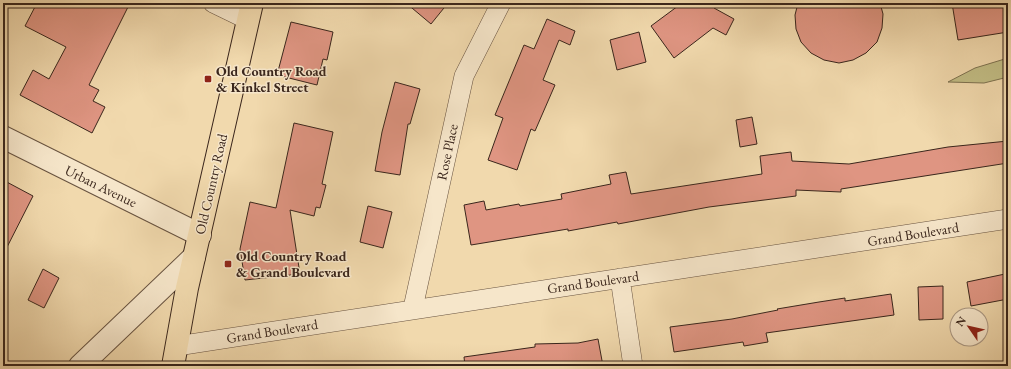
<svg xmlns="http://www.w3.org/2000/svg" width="1011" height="369" font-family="'EB Garamond',serif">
<rect width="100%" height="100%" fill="#f1d9ad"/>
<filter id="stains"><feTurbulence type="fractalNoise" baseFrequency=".005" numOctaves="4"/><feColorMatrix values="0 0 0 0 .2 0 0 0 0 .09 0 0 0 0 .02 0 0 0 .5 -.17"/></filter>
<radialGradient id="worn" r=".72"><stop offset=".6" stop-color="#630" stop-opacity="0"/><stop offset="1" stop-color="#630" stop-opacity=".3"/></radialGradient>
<path fill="#c2bd85" stroke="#7e7250" d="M1008 58V77L984 83 948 82 975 68Z"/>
<path fill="#df9582" stroke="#3a261c" d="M37 3H130L89 85 99 90 93 101 105 107 92 133 20 95 33 70 49 79 66 47 25 26Z
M406 3H448L431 24Z
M682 3H718L714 8 734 19 726 35 713 28 674 58 651 26Z
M798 3H880L883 14 882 28 877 42 866 53 853 60 839 63 824 60 811 53 801 42 796 29 795 15Z
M952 3H1004L1008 32 958 40Z
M547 19 575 31 570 45 559 40 543 80 555 85 535 131 531 129 517 170 488 160 503 118 495 115 524 45 534 49Z
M291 22 333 32 327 60 323 59 317 85 277 75Z
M639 32 646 62 617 70 610 40Z
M395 82 420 89 410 124H408L400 175 375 171 382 132Z
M752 117 757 144 740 147 736 120Z
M294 123 333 132 322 184 326 185 320 208 316 207 314 216 290 210 300 274 245 280 240 249 250 202 276 208Z
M1008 141V163L841 189V192L796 190V196L709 207 618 224 617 222 568 231V229L471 245 464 205 484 201 486 210 519 204 520 206 562 199 561 194 611 184 609 175 626 172 631 194 762 174 760 156 791 152 792 161 849 164 948 147Z
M3 180 33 196 3 255Z
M368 206 392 212 383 248 360 242Z
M43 269 59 278 44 308 28 300Z
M1005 274 1008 299 971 306 967 282Z
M943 286V319L919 320 918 287Z
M891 294 894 315 766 333 768 342 744 346 743 342 674 352 670 327 732 319 778 310 777 309 819 302 845 298V301Z
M598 339 603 366H465L464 357 535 347V344L578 343Z"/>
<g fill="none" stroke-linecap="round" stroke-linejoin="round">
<defs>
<path id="minor" d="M213 3 248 20
M620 278 633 366
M413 308 464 76 501 3
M177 346 1008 219"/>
<path id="tertiary" d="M3 137 200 235
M80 366 194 257"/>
<path id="primary" d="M173 366 187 288 252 3"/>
</defs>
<use href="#minor" stroke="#685340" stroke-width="20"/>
<use href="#tertiary" stroke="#685340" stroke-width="24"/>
<use href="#primary" stroke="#3a261c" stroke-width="24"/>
<use href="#minor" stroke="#f6e6ca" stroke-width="19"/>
<use href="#tertiary" stroke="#f6e6ca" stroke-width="22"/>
<use href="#primary" stroke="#f1d9ad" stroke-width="22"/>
</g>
<g fill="#8f2418" stroke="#f6e6ca" stroke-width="1.5">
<rect x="204" y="75" width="8" height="8" rx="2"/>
<rect x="224" y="260" width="8" height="8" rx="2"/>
</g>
<g text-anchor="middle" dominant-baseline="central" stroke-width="3" stroke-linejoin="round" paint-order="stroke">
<g font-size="14" font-weight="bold" fill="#3a261c" stroke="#f6e6ca" text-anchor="start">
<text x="216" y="71">Old Country Road<tspan x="216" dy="16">&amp; Kinkel Street</tspan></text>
<text x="236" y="256">Old Country Road<tspan x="236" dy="16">&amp; Grand Boulevard</tspan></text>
</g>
<g font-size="14" fill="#3a261c" stroke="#f6e6ca">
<text transform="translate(447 152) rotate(-78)">Rose Place</text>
<text transform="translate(211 184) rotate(-77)">Old Country Road</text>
<text transform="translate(101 186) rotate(26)">Urban Avenue</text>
<text transform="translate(913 234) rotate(-9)">Grand Boulevard</text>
<text transform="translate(593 282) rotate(-8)">Grand Boulevard</text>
<text transform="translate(272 331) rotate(-9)">Grand Boulevard</text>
</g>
</g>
<rect width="1011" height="369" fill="none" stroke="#f1d9ad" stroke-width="16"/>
<rect x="4" y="4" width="1003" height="361" fill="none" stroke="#3a261c" stroke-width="2"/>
<rect x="8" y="8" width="995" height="353" fill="none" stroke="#3a261c"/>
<g transform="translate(969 327) rotate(304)"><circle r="19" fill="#f6e6ca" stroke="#ab9984"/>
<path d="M0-3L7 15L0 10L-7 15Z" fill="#8f2418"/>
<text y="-6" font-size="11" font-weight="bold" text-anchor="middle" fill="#3a261c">N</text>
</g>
<rect width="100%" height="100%" filter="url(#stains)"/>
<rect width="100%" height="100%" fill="url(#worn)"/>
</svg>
